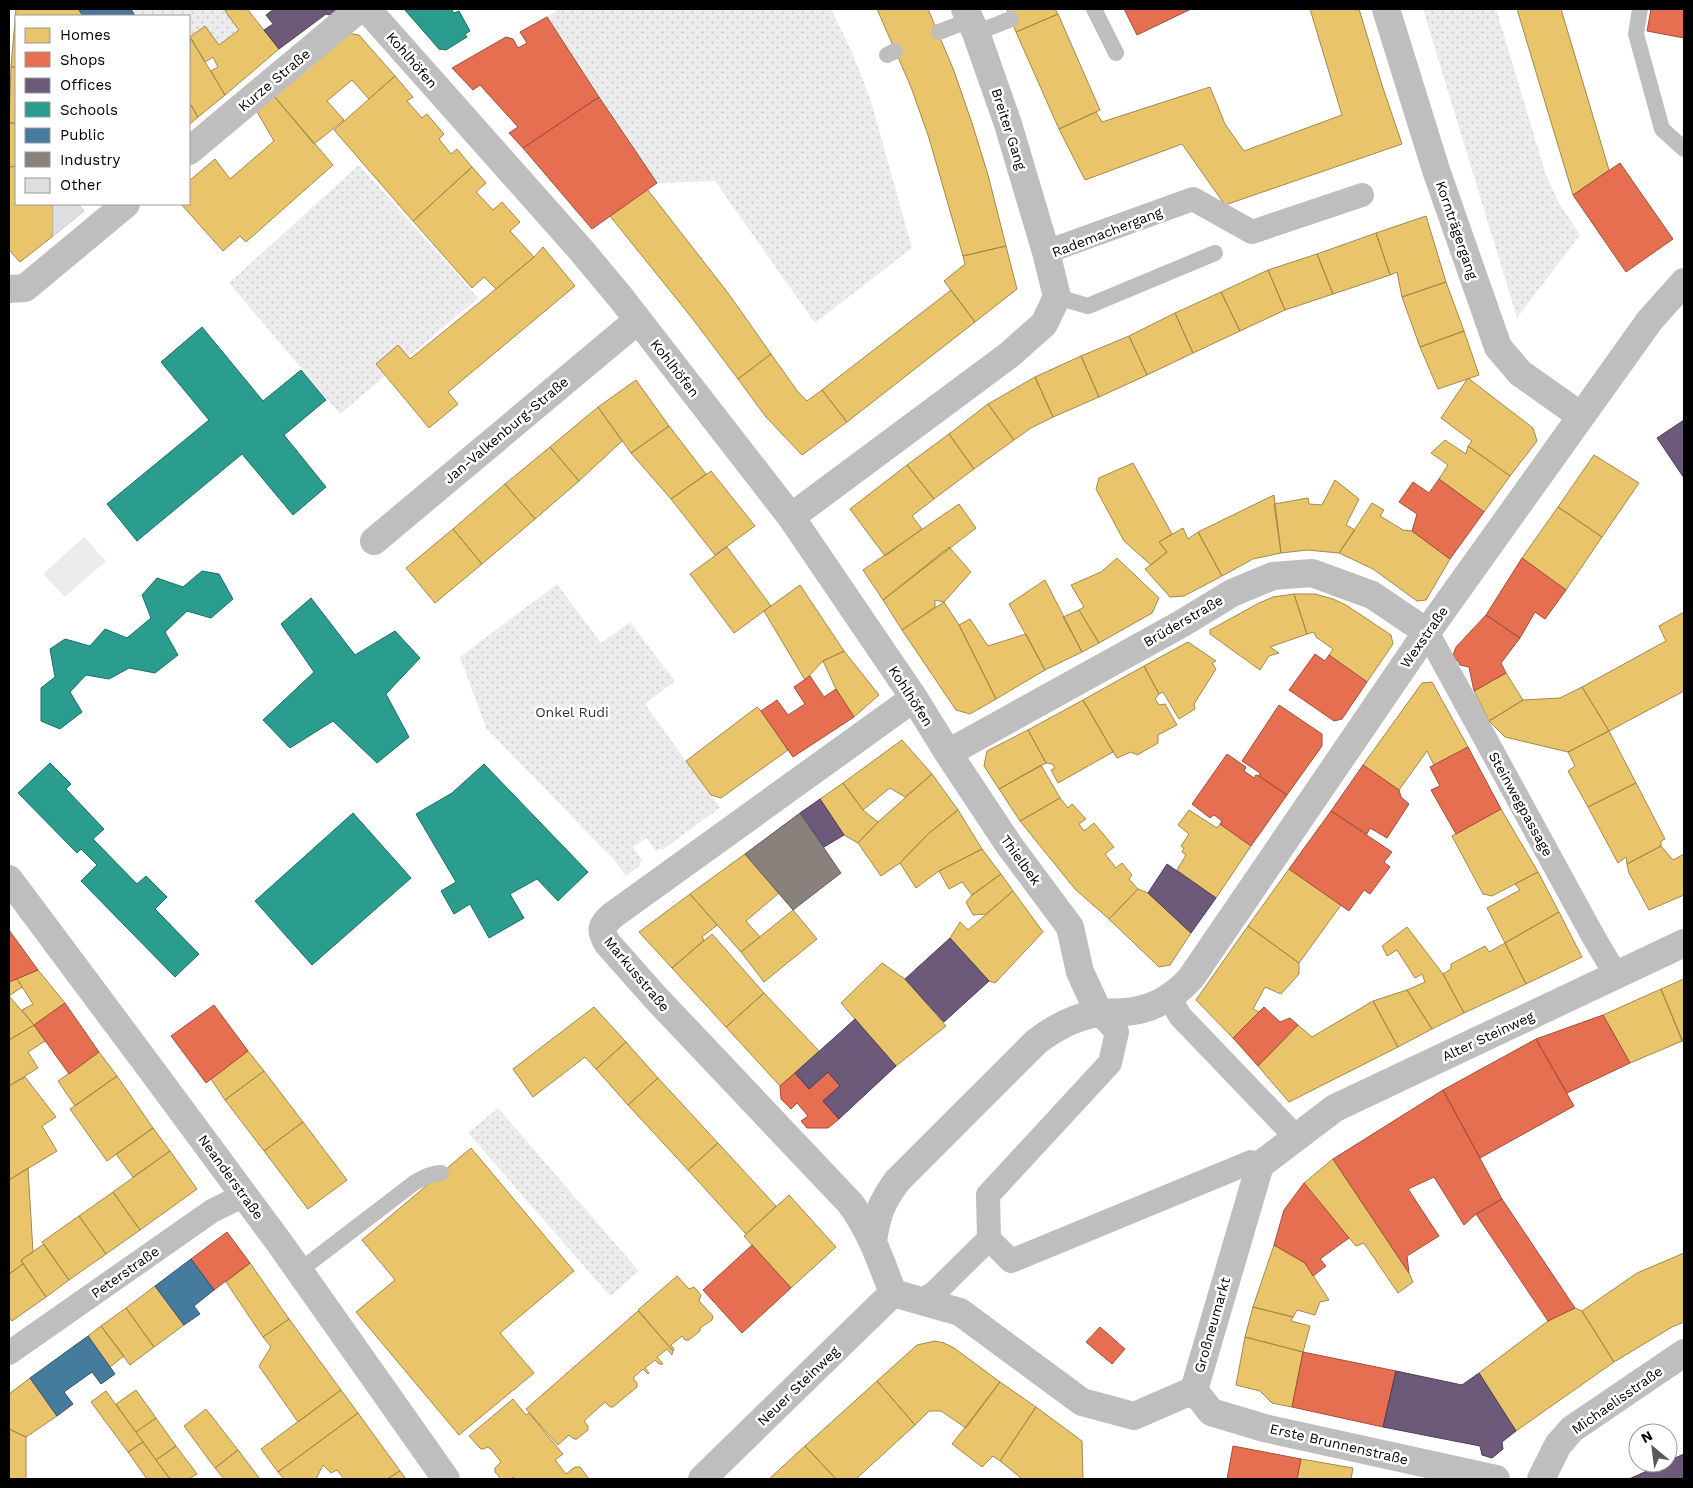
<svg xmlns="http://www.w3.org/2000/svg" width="1693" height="1488" font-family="'Work Sans',sans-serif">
<defs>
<pattern id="park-dots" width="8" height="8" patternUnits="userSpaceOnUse" patternTransform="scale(1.25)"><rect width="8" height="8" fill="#ececec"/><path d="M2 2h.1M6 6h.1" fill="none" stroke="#c9c9c9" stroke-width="1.8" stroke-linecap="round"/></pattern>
</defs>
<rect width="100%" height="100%" fill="#fff"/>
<path fill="#ececec" d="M84 537 106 561 65 597 43 574Z"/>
<path fill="url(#park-dots)" d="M131 9H228L225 11 239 30 219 45 205 26 189 38V16H135Z
M560 9H831L852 52 870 98 912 248 815 323 715 181 657 183 547 17Z
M1423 9H1496L1546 175 1559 203 1580 235 1517 318Z
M359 165 478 298 408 357 398 346 376 364 385 376 340 414 229 283Z
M557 584 601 643 630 622 675 681 645 704 720 808 662 850 660 848 656 851 647 838 633 847 643 861 640 863 641 865 626 876 614 860 486 728 460 657Z
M498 1108 639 1271 610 1296 468 1133Z"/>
<path fill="#e9c46a" stroke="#a3894a" d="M16 9H79L83 16H16V67H11Z
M228 9H247L279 49 225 95 211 71 218 67 213 57 205 62 190 37 205 26 219 45 239 30 225 11Z
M877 9H928L954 71 972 123 988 175 1006 246 963 256 929 138 911 87Z
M1007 9H1055L1058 14 1016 32Z
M1310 9H1359L1382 85 1402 144 1225 205 1182 144 1085 180 1059 129 1096 112 1102 122 1210 87 1225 124 1244 151 1342 115Z
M1517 9H1561L1609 170 1573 195Z
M1058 14 1100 110 1059 129 1016 32Z
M347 33 359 35 395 76 369 99 352 80 327 101 344 120 314 144 274 96Z
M190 37 225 95 198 117 189 102Z
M11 67H16V123H9Z
M395 76 413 97 407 101 422 118 427 114 444 134 439 139 451 154 457 149 472 167 413 221 334 130Z
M274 96 333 165 246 242 240 236 223 251 181 204H189V181L215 159 230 179 274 141 256 110Z
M189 102 198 117 189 125Z
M9 123H16V166L9 167Z
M16 166V204H53V236L20 262 9 250V167Z
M472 167 486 183 476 192 493 210 502 202 520 222 510 231 534 257 496 289 484 277 472 288 413 221Z
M647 189 728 293 771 354 738 379 692 318 610 216Z
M1426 216 1446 282 1402 297 1397 272 1390 275 1376 233Z
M1376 233 1390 275 1333 294 1317 254Z
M1006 246 1017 289 975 322 944 281 965 264 963 256Z
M543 247 575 286 448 392 458 404 429 428 376 364 398 345 410 359 496 289 534 257Z
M1317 254 1333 294 1285 310 1268 270Z
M1268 270 1285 310 1240 331 1221 292Z
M1446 282 1464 331 1420 347 1402 297Z
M951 290 975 322 847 422 822 390Z
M1221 292 1240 331 1193 353 1175 313Z
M1175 313 1193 353 1147 375 1129 336Z
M1464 331 1479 375 1438 389 1420 347Z
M1129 336 1147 375 1099 397 1081 356Z
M771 354 798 392 807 401 822 390 847 422 802 455 766 417 738 379Z
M1081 356 1099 397 1053 417 1035 377Z
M1035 377 1053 417 1031 428 1014 440 988 404Z
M1468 378 1533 428 1537 441 1510 476 1468 446 1472 441 1441 418Z
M636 380 669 426 631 453 598 407Z
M988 404 1014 440 974 469 949 434Z
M598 407 622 441 579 481 550 447Z
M669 426 706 474 671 499 631 453Z
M949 434 974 469 934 499 907 465Z
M1445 440 1466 454 1468 446 1510 476 1484 512 1439 479 1448 465 1431 453Z
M550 447 579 481 535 519 505 484Z
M1594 455 1639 483 1602 537 1558 507Z
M1133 463 1172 534 1159 542 1167 552 1151 565 1124 541 1096 489 1099 478Z
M907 465 934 499 912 516 922 529 885 556 850 509Z
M711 471 755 526 715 555 671 499Z
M1335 480 1359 499 1346 525 1355 530 1339 553 1307 550 1281 553 1274 504 1308 498 1309 504 1322 505Z
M505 484 535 519 482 564 453 529Z
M1274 495 1281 553 1253 559 1222 576 1198 532Z
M1372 503 1384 510 1380 516 1403 530 1412 531 1450 559 1426 600 1417 601 1373 569 1339 553Z
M959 504 976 528 883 600 863 570Z
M1558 507 1602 537 1566 590 1522 558Z
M1183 528 1188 539 1198 532 1222 576 1184 596 1170 597 1145 569 1167 552 1159 542Z
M453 529 482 564 435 603 406 568Z
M727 547 771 606 734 633 690 574Z
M949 547 971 572 944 602 935 600V607L902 630 883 600Z
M1117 558 1159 598 1152 613 1099 643 1079 610 1084 607 1071 585 1101 572Z
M1045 580 1082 652 1045 670 1009 604Z
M800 585 844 651 823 661 805 680 764 611Z
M1294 594 1307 634 1270 647 1279 653 1269 656 1260 670 1210 634V630L1259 603 1273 597Z
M1294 594H1315L1333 599 1346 605 1391 635 1393 644 1367 682 1329 655 1333 649 1316 637 1314 632 1307 634Z
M944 602 959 625 996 699 970 714 956 710 902 630Z
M1079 610 1099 643 1082 652 1063 617Z
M1684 612V691L1609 731 1582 687 1666 641 1659 626Z
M970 619 988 646 1026 634 1045 670 996 699 959 625Z
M1188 642 1216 661 1212 663 1216 669 1194 704 1195 709 1179 719 1163 692 1159 694 1144 666Z
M844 651 879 695 854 717 836 689 823 661Z
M1144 666 1159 694 1155 699 1159 705 1165 704 1177 725 1158 735V743L1137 755 1131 752 1117 758 1083 700Z
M1506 673 1523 700 1489 721 1474 691Z
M1432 682 1468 747 1434 765 1427 751 1399 790 1363 765 1422 683Z
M1582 687 1609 731 1568 752 1505 737 1489 721 1523 700 1560 698Z
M1083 700 1113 752 1058 783 1051 770 1055 768 1052 764 1046 763 1028 730Z
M757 707 761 711 788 750 721 798 711 795 686 761Z
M1028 730 1046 763 999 789 984 766 987 751Z
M1609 731 1636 783 1588 807 1568 771 1575 766 1568 752Z
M902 740 932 774 905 797 890 788 863 810 843 783Z
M1041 765 1060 798 1020 821 999 789Z
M932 774 958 810 928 834 900 863 881 876 858 843 878 822Z
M843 783 863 810 878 822 858 843 844 835 820 799Z
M1636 783 1665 839 1661 841V846L1627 864 1626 857 1618 863 1588 807Z
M1060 798 1068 808 1072 804 1086 819 1079 824 1084 831 1094 823 1114 847 1105 854 1116 868 1122 863 1132 875 1129 879 1138 889 1109 919 1075 889 1020 821Z
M1501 809 1538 872 1492 896 1483 894 1452 836Z
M958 810 982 849 939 871 916 888 900 863 928 834Z
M1189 810 1217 828 1220 824 1251 846 1216 898 1177 870 1186 855 1182 852 1184 848 1181 846 1189 834 1178 825Z
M1661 846 1673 860 1684 854V895L1649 910 1629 873 1627 864Z
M982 849 1001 874 972 895 962 882 949 889 939 871Z
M745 854 779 893 746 921 760 937 741 952 690 894Z
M1289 869 1341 905 1299 963 1248 926Z
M1538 872 1559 912 1505 943 1487 908 1520 890 1515 884Z
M1001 874 1013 891 986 914 973 915 966 902 972 895Z
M1138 889 1148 893 1191 933 1170 965 1159 967 1109 919Z
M1013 891 1043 932 995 983 989 981 950 938 960 922 968 930Z
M690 894 717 925 702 937 704 940 672 968 639 932Z
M793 910 817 939 764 982 741 952Z
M1559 912 1582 957 1526 984 1505 943Z
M1248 926 1299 963V974L1281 994 1265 987 1253 1009 1259 1012 1233 1038 1196 1000Z
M1407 927 1443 974 1464 1013 1432 1029 1407 990 1425 982 1422 974 1415 978 1397 950 1387 956 1382 946Z
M712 934 764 993 726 1027 672 968Z
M1505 943 1526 984 1464 1013 1443 974 1451 969V964L1485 946 1489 952Z
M882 963 905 979 946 1026 896 1066 841 1003Z
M38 970 65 1003 34 1025 22 1010 33 1004 17 979Z
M17 979 22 987 9 996 34 1025 9 1040V982Z
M1684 979V1044L1661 989Z
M1661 989 1682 1041 1630 1063 1603 1015Z
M1407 990 1432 1029 1398 1047 1373 1001Z
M764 993 819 1051 780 1086 726 1027Z
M1373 1001 1398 1047 1289 1102 1258 1066 1298 1025 1312 1037Z
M594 1007 626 1042 596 1069 585 1057 533 1097 513 1069Z
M34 1025 45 1041 28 1052 38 1068 9 1086V1040Z
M626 1042 658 1078 628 1105 596 1069Z
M248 1051 264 1071 225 1100 211 1079Z
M99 1052 117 1076 75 1106 58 1081Z
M264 1071 303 1122 264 1151 225 1100Z
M117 1076 153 1128 107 1161 70 1109Z
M25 1077 56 1117 42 1126 57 1151 9 1180V1086Z
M658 1078 718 1143 688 1170 628 1105Z
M303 1122 347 1180 308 1209 264 1151Z
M153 1128 170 1151 133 1177 116 1154Z
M718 1143 776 1206 746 1234 688 1170Z
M471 1148 574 1271 500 1333 534 1373 459 1435 356 1312 395 1280 362 1240Z
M170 1151 197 1189 140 1230 113 1192Z
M1333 1159 1409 1273 1413 1282 1398 1293 1364 1243 1356 1246 1349 1238 1304 1183Z
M28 1168 33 1252 21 1260 23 1264 9 1274V1180Z
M113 1192 140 1230 106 1254 79 1216Z
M789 1195 836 1247 791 1288 744 1236Z
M79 1216 106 1254 69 1280 42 1242Z
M44 1244 69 1280 46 1297 21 1260Z
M1274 1245 1305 1263 1329 1300 1320 1302 1315 1315 1297 1310 1293 1317 1253 1307Z
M1684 1253V1322L1672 1327 1614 1362 1582 1311 1637 1273Z
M250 1263 289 1319 263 1337 226 1282Z
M23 1264 46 1297 12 1321 9 1317V1274Z
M677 1276 689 1289 694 1287 701 1295 699 1301 713 1316 712 1320 700 1328V1331L689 1340H685L682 1336 671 1345 674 1349 673 1351 638 1310Z
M155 1286 184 1325 154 1347 126 1308Z
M1253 1307 1293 1317 1291 1321 1310 1326 1303 1352 1245 1337Z
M126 1308 154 1347 130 1365 101 1326Z
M1575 1308 1582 1311 1614 1362 1516 1431 1479 1373 1548 1321Z
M638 1311 673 1351 672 1355 667 1349 657 1357 663 1364H659L655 1360 645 1368 649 1373 648 1374 643 1369 633 1378 637 1383V1387L613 1407H610L605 1402 584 1421 588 1426V1430L577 1439H574L569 1435 558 1445 526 1409Z
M289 1319 341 1390 298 1422 259 1366 271 1347 263 1337Z
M101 1326 124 1356 110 1367 88 1336Z
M1245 1337 1303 1352 1292 1407 1272 1403 1260 1391 1236 1385Z
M935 1341 944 1343 954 1348 1000 1382 966 1428 941 1411H929L915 1425 877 1381 917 1345Z
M30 1378 57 1416 26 1437 9 1429V1394Z
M877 1381 915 1425 856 1479H836L805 1446Z
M1000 1382 1036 1407 1000 1461 993 1456 982 1467 952 1444Z
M136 1390 156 1418 136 1432 116 1404Z
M341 1390 358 1413 278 1472 261 1449Z
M106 1391 143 1442 128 1452 91 1402Z
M513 1399 526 1415 529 1413 562 1453 563 1454 555 1460 566 1474 575 1467H580L589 1479H515L513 1477 511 1479H501L495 1472V1468L501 1462 491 1449 487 1447 484 1449H481L469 1436Z
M1036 1407 1082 1441 1083 1479H1020V1477L1000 1461Z
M206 1409 238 1450 215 1468 184 1426Z
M358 1413 400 1471 387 1479H344L337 1470 331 1473 323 1465 316 1479H284L278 1472Z
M156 1418 176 1446 156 1460 136 1432Z
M9 1429 26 1437V1479H9Z
M143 1442 156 1460 170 1479H147L128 1452Z
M176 1446 197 1474 189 1479H170L156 1460Z
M805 1446 836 1479H769Z
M238 1450 260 1479H224L215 1468Z
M1301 1459 1353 1468 1351 1479H1297Z
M400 1471 406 1479H387Z"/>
<path fill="#e76f51" stroke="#a24e39" d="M1124 9H1191L1137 35Z
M1651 9H1684V38L1647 31Z
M547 17 599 97 523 148 509 133 518 127 480 85 473 90 452 68 506 37 513 39 518 48 527 43 520 32Z
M599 97 657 183 592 229 523 148Z
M1620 163 1673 239 1626 272 1573 195Z
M1439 479 1484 512 1450 559 1412 531 1417 514 1399 502 1413 482 1429 493Z
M1522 558 1566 590 1545 619 1535 612 1520 638 1486 615Z
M1486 615 1520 638 1501 663 1506 673 1474 691 1469 667 1460 665 1458 661 1454 659 1453 655 1456 647Z
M1315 654 1325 661 1329 655 1367 682 1342 719 1334 721 1289 690Z
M810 676 824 697 836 689 854 717 793 757 761 711 777 700 788 715 805 704 794 687Z
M1279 705 1322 734V746L1287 795 1259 776 1260 773 1242 761Z
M1468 747 1501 809 1456 834 1431 790 1440 786 1430 767Z
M1227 754 1246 767 1244 771 1254 778 1256 775 1259 776 1287 795 1251 846 1220 824 1222 821 1214 815 1210 818 1192 804Z
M1363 765 1399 790 1401 797 1409 804 1387 838 1370 828 1367 834 1331 811Z
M1331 811 1392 852 1384 862 1390 867 1370 894 1364 890 1349 911 1289 869Z
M9 930 38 970 9 982Z
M65 1003 99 1052 69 1074 34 1025Z
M214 1005 248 1051 206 1083 171 1036Z
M1264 1007 1280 1022 1290 1018 1298 1025 1258 1066 1233 1038Z
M1603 1015 1630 1063 1567 1093 1536 1039Z
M1536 1039 1574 1106 1480 1158 1443 1090Z
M828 1072 840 1086 823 1101 839 1119 828 1128H807L801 1121 808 1116 797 1103 791 1109 781 1099 780 1086 795 1073 809 1089Z
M1443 1090 1502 1199 1476 1214 1464 1225 1434 1177 1408 1189 1439 1236 1407 1256 1409 1273 1333 1159Z
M1304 1183 1349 1238 1320 1259 1326 1266 1313 1276 1305 1263 1274 1245 1284 1210Z
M1502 1199 1575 1308 1548 1321 1476 1214Z
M227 1232 250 1263 214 1290 191 1259Z
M752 1245 791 1288 742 1333 703 1290Z
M1100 1327 1125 1349 1112 1364 1086 1342Z
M1303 1352 1396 1371 1383 1427 1292 1407Z
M1233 1446 1301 1459 1297 1479H1227Z"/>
<path fill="#6d597a" stroke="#4c3e55" d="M274 9H338L335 13 330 15 326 14 279 49 264 30 273 24 266 15Z
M1684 420V478L1657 438Z
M820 799 844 835 824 847 800 813Z
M1167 864 1216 898 1191 933 1148 893Z
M950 938 989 981 944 1022 905 979Z
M855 1019 896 1066 839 1119 823 1101 840 1086 828 1072 809 1089 795 1073Z
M1396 1371 1462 1385 1479 1373 1516 1431 1502 1442 1503 1449 1492 1458 1482 1455 1480 1446 1383 1427Z
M1684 1454V1479H1629L1665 1463H1668V1461Z"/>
<path fill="#2a9d8f" stroke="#1d6e64" d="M404 9H451L454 13 459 11 470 31 465 34 467 37 446 50 439 49Z
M202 327 263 401 301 370 326 400 284 435 326 487 293 515 242 454 137 541 107 504 209 420 161 362Z
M202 571 219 574 233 599 211 618 187 611 165 632 178 655 155 673 129 668 109 679 86 675 70 692 82 712 60 729 41 721V688L55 677 50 649 65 639 90 646 105 629 127 638 151 618 142 595 157 578 183 587Z
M311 598 355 655 395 631 420 658 386 694 409 737 377 763 333 721 290 748 263 720 314 672 281 624Z
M50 763 71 784 66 789 104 829 93 839 137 884 146 876 167 897 155 909 199 954 175 977 81 881 97 865 81 849 77 853 18 793Z
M484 764 588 872 558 901 537 879 510 894 524 918 489 938 470 904 454 914 441 891 456 882 416 814 452 793Z
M353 813 411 878 312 965 255 901Z"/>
<path fill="#457b9d" stroke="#30566e" d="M81 9H131L135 16H83L79 10Z
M191 1259 214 1290 194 1306 200 1314 184 1325 155 1286Z
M88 1336 115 1374 101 1384 92 1372 64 1392 73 1404 57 1416 30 1378Z"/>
<path fill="#8a817c" stroke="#615a57" d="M800 813 841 873 793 910 745 854Z"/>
<path fill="#dfdfdf" stroke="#c7c7c7" d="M53 204H78L84 211 53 236Z"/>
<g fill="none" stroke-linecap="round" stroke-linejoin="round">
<path stroke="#bebebe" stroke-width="16" d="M1094 9 1116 53
M1640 9 1636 34 1662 129 1684 149
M939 32 970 20
M976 33 1011 19
M887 55 895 51
M1057 297 1088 306 1215 253
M299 1271 414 1183C423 1178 431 1173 441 1173"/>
<path stroke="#bebebe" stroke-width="24" d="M1046 252 1193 199 1252 232 1362 195
M1427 632 1593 936 1616 975
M1170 998 1180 1016 1296 1137
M1099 1013 1117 1032 1110 1063 988 1195 989 1239 1011 1261 1251 1162 1260 1165
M921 1301 934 1293 989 1239
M9 1353 212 1211 244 1195"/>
<path stroke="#bebebe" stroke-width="28" d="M367 9 581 250 621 298 791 517 914 698 948 753 1009 845 1070 927 1080 972 1099 1013
M1386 9 1436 170 1498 347 1520 373 1581 416
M189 151 359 9
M9 289 25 288 126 204
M791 517 1009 355 1044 324 1057 297 1046 252 1008 124 976 33 965 9
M374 541 638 320
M948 753 1181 624 1232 593 1273 576 1312 573 1372 595 1427 632
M9 879 156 1076 281 1245 446 1479
M873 1241C877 1215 881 1203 897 1181L1036 1042C1054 1028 1074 1017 1098 1013 1107 1012 1116 1013 1125 1012 1152 1010 1173 998 1191 978L1427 632 1650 320 1684 282
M893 1293 960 1312 1082 1402 1134 1416 1194 1390 1260 1165 1335 1108 1684 943
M893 1293C881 1262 871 1231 850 1203L655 997 608 944C599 930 601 925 613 915L914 698
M1194 1390 1211 1412 1264 1428 1496 1479
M702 1479 893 1293
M1541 1479 1558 1445 1572 1429 1684 1353"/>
</g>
<g text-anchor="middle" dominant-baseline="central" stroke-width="5" stroke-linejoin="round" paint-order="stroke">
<g font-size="14" fill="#000" stroke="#fff">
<text transform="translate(412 60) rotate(49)">Kohlhöfen</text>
<text transform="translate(274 80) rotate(-40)">Kurze Straße</text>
<text transform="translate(1009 129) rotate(72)">Breiter Gang</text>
<text transform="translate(1457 230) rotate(71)">Kornträgergang</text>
<text transform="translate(1107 232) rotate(-21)">Rademachergang</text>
<text transform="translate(675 368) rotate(52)">Kohlhöfen</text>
<text transform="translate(506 430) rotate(-40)">Jan-Valkenburg-Straße</text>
<text transform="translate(1183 621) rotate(-30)">Brüderstraße</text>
<text transform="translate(1424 637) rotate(-55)">Wexstraße</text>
<text transform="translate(911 696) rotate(57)">Kohlhöfen</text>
<text transform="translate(1521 804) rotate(61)">Steinwegpassage</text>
<text transform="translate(1021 860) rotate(54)">Thielbek</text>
<text transform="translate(637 974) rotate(50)">Markusstraße</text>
<text transform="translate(1488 1036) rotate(-25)">Alter Steinweg</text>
<text transform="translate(231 1177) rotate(54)">Neanderstraße</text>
<text transform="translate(125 1272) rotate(-35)">Peterstraße</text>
<text transform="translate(1212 1325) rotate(-74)">Großneumarkt</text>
<text transform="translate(798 1386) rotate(-44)">Neuer Steinweg</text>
<text transform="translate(1617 1400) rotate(-35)">Michaelisstraße</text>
<text transform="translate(1339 1444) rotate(13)">Erste Brunnenstraße</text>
</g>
<g font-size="14" fill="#333" stroke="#fff">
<text x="572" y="712">Onkel Rudi</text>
</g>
</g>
<rect width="1693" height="1488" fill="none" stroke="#000000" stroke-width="20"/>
<rect x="15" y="15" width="175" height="190" fill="#ffffff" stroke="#999999"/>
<rect x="25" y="28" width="25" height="15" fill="#e9c46a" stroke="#999999"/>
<text x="60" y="40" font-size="15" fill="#000000">Homes</text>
<rect x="25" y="52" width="25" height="15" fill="#e76f51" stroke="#999999"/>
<text x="60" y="65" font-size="15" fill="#000000">Shops</text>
<rect x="25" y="78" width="25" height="15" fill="#6d597a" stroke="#999999"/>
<text x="60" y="90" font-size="15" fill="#000000">Offices</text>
<rect x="25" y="102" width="25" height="15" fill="#2a9d8f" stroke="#999999"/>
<text x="60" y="115" font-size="15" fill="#000000">Schools</text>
<rect x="25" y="128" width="25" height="15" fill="#457b9d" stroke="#999999"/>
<text x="60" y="140" font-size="15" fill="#000000">Public</text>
<rect x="25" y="152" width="25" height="15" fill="#8a817c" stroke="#999999"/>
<text x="60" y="165" font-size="15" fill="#000000">Industry</text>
<rect x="25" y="178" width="25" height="15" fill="#dfdfdf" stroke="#999999"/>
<text x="60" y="190" font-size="15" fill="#000000">Other</text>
<g transform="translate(1653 1448) rotate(331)"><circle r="24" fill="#ffffff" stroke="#999999"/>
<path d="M0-4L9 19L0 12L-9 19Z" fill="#595959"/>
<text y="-8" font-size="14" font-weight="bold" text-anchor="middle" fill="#000000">N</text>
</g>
</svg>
